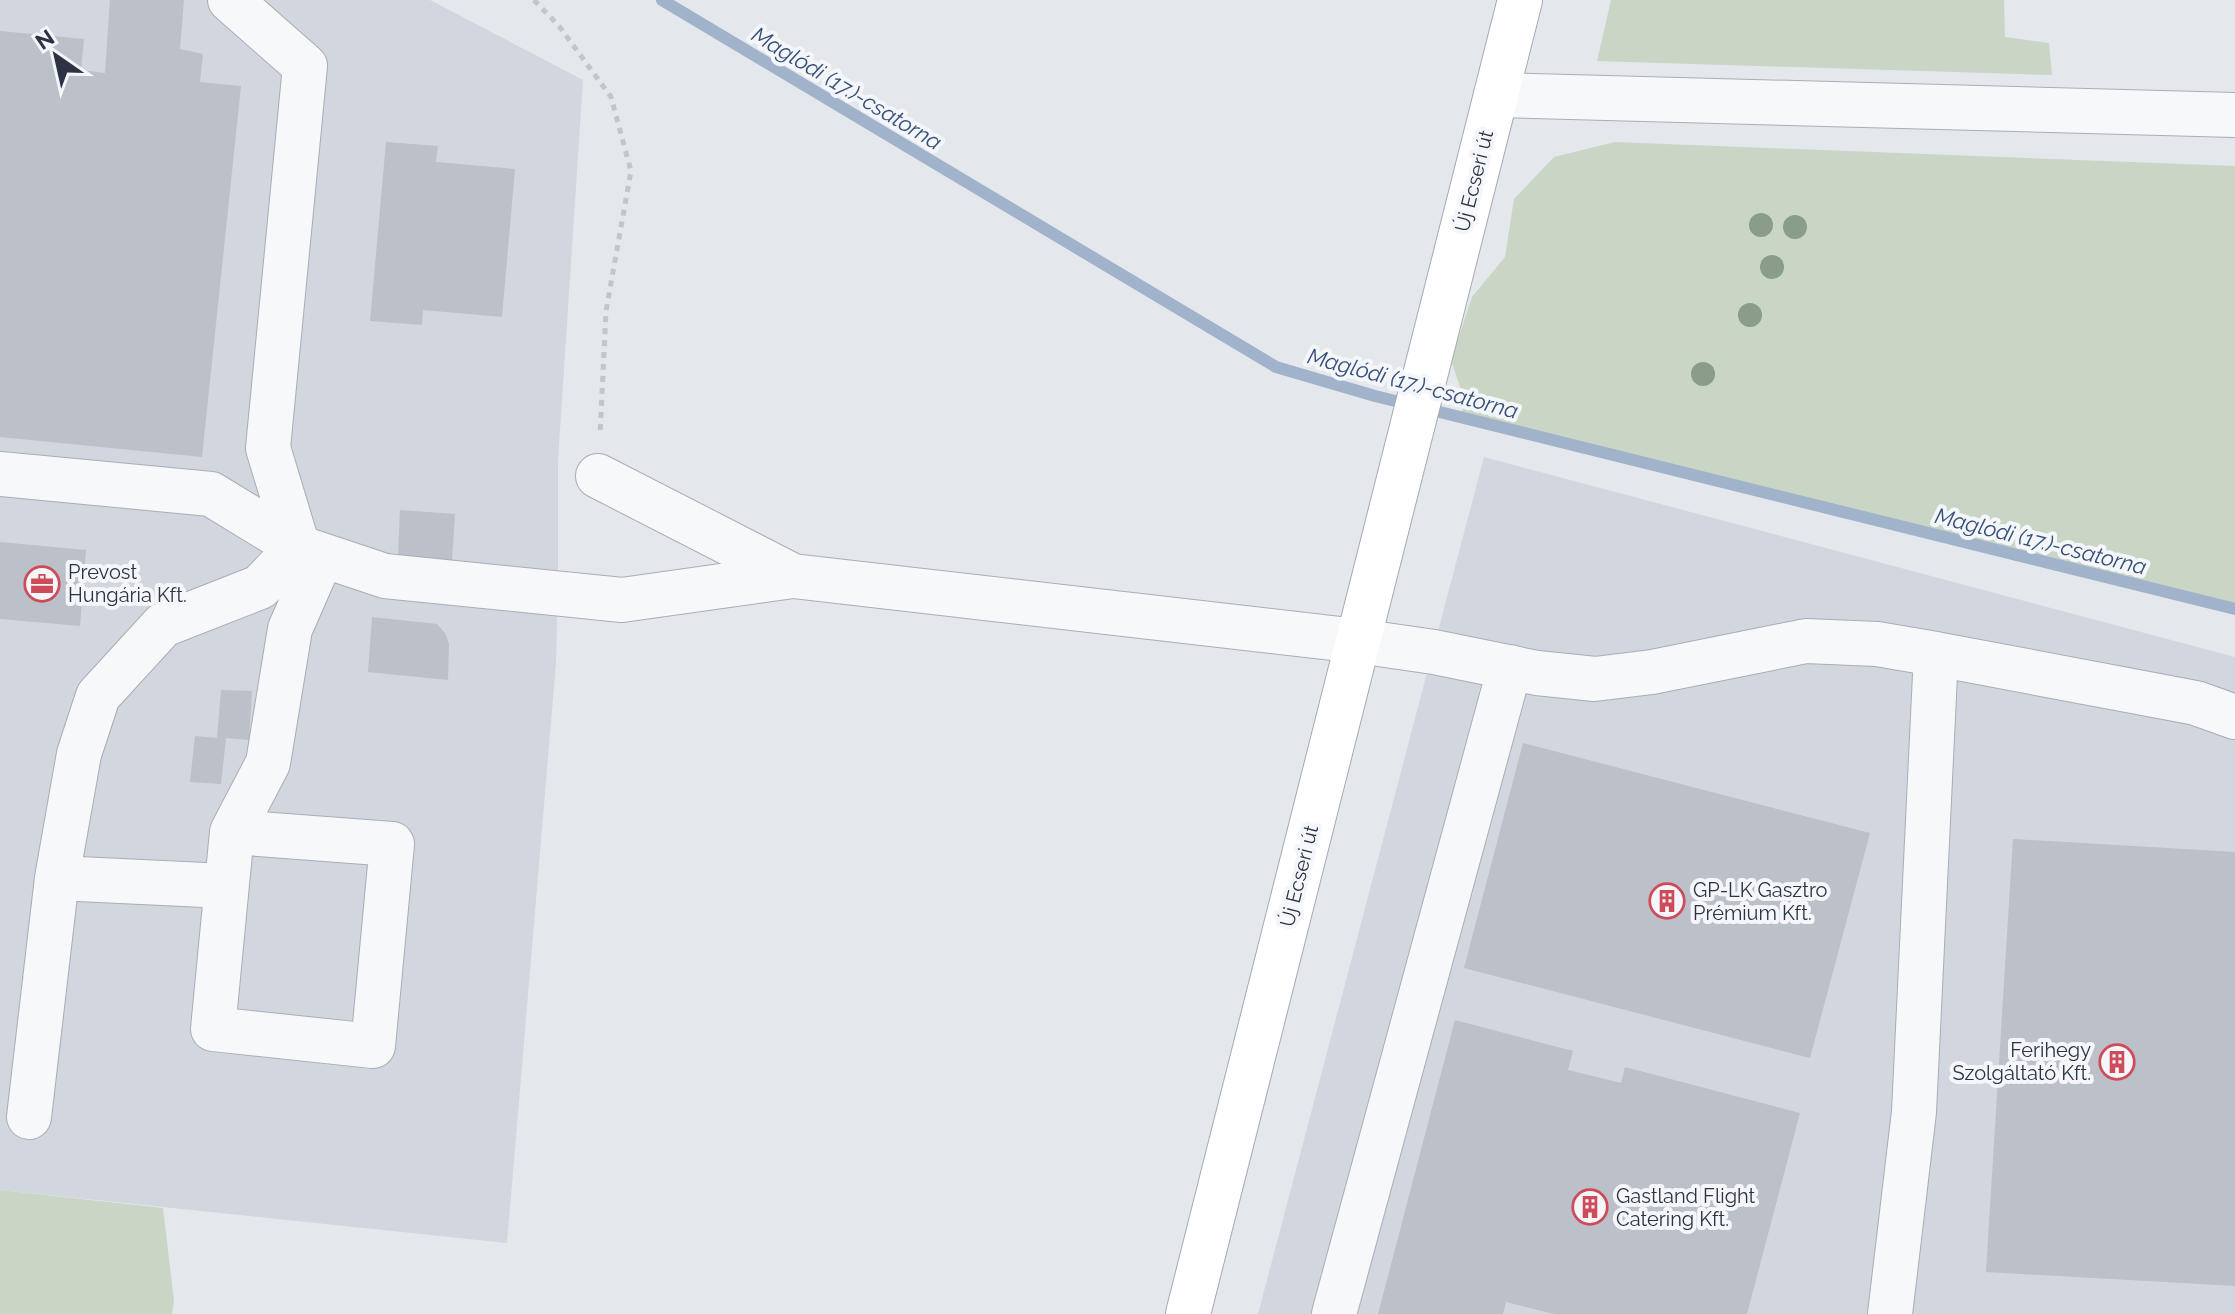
<svg xmlns="http://www.w3.org/2000/svg" width="2235" height="1314" font-family="Raleway,sans-serif">
<rect width="100%" height="100%" fill="#e4e7ec"/>
<path fill="#d2d6de" d="M0 0H430L583 80 558 460V592L556 663 507 1243 0 1190Z
M1484 457 2235 657V1314H1258Z"/>
<path fill="#c9d6c5" d="M1611 0H2004L2005 37 2049 43 2052 75 1597 61Z
M1615 142 2235 166V610L1457 417 1466 405 1451 360 1472 297 1505 257 1514 199 1554 157Z
M0 1190 163 1208 174 1301 172 1314H0Z"/>
<g fill="none" stroke-linecap="round" stroke-linejoin="round">
<path stroke="#a0b3cb" stroke-width="12" d="M662 0 1276 367 1375 396 2235 609"/>
</g>
<path fill="#bbc0c9" d="M110 0H184L180 49 203 54 200 82 241 86 202 457 0 437V31L84 39 81 70 105 73Z
M386 142 438 146 436 162 515 169 502 317 423 310 422 325 370 321Z
M400 510 455 514 452 560 398 556Z
M0 542 86 550 80 626 0 619Z
M372 617 437 624 445 633 449 644 448 680 368 672Z
M221 690 252 691 249 740 226 738 221 784 190 782 195 736 217 738Z
M1523 743 1870 833 1810 1058 1464 968Z
M2013 839 2235 852V1286L1986 1272Z
M1455 1020 1573 1051 1568 1070 1621 1083 1625 1067 1800 1113 1747 1314H1554L1506 1302 1503 1314H1378Z"/>
<g fill="none" stroke-linecap="round" stroke-linejoin="round">
<defs>
<path id="minor" d="M230 0 305 66 268 448 298 547
M1496 95 2235 115
M0 474 211 494 298 547
M598 476 793 576
M1936 654 2196 703 2235 717
M232 832 392 844 373 1046 213 1029 232 832 268 763 290 629 322 556
M57 878 226 886
M29 1117 57 878 79 754 98 696 163 625 260 587 298 547 385 576 622 600 793 576 1358 641 1434 652 1537 673 1595 679 1652 672 1806 641 1877 644 1936 654 1914 1112 1890 1314
M1334 1314 1510 667"/>
<path id="major" d="M1188 1314 1520 0"/>
</defs>
<use href="#minor" stroke="#a9adb6" stroke-width="46"/>
<use href="#major" stroke="#a3aab7" stroke-width="46"/>
<path stroke="#c2c5cb" stroke-width="5" stroke-dasharray="6 6" stroke-linecap="butt" d="M534 0 559 26 611 97 631 171 606 311 600 435"/>
<use href="#minor" stroke="#f7f8fa" stroke-width="44"/>
<use href="#major" stroke="#fff" stroke-width="44"/>
</g>
<g fill="#899d8a">
<circle cx="1761" cy="225" r="12"/>
<circle cx="1795" cy="227" r="12"/>
<circle cx="1772" cy="267" r="12"/>
<circle cx="1750" cy="315" r="12"/>
<circle cx="1703" cy="374" r="12"/>
</g>
<defs>
<symbol id="office-ring" viewBox="-11 -11 22 22"><circle r="9.5" fill="#f4f6f9" stroke="#ce4c5a" stroke-width="1.5"/><path d="M-6-3h4V-5.5h4V-3h4V5H-6ZM-1-4.5V-3h2v-1.5ZM-6 0V1H6V0Z" fill="#ce4c5a"/></symbol>
<symbol id="building-ring" viewBox="-11 -11 22 22"><circle r="9.5" fill="#f4f6f9" stroke="#ce4c5a" stroke-width="1.5"/><path d="M-4-6H4V6H1V3H-1V6H-4ZM-2.5-4.3h1.7v1.8h-1.7ZM.8-4.3h1.7v1.8H.8ZM-2.5-1h1.7V.8h-1.7ZM.8-1h1.7V.8H.8Z" fill="#ce4c5a"/></symbol>
</defs>
<g fill-rule="evenodd">
<use href="#office-ring" x="22" y="564" width="40" height="40"/>
<use href="#building-ring" x="1647" y="881" width="40" height="40"/>
<use href="#building-ring" x="2097" y="1042" width="40" height="40"/>
<use href="#building-ring" x="1570" y="1187" width="40" height="40"/>
</g>
<g text-anchor="middle" dominant-baseline="central" stroke-width="8" stroke-linejoin="round" paint-order="stroke">
<g font-size="20" fill="#2b3344" stroke="#f4f6f9">
<text transform="translate(1474 181) rotate(-76)">Új Ecseri út</text>
<text transform="translate(1299 876) rotate(-76)">Új Ecseri út</text>
</g>
<g font-size="20" fill="#2b3344" stroke="#f4f6f9" text-anchor="start">
<text x="68" y="572">Prevost<tspan x="68" dy="23">Hungária Kft.</tspan></text>
<text x="1693" y="890">GP-LK Gasztro<tspan x="1693" dy="23">Prémium Kft.</tspan></text>
<text x="2091" y="1050" text-anchor="end">Ferihegy<tspan x="2091" dy="23">Szolgáltató Kft.</tspan></text>
<text x="1616" y="1196">Gastland Flight<tspan x="1616" dy="23">Catering Kft.</tspan></text>
</g>
<g font-size="22" font-style="italic" fill="#355078" stroke="#f4f6f9">
<text transform="translate(847 88) rotate(31)">Maglódi (17.)-csatorna</text>
<text transform="translate(1413 383) rotate(15)">Maglódi (17.)-csatorna</text>
<text transform="translate(2041 541) rotate(14)">Maglódi (17.)-csatorna</text>
</g>
</g>
<g transform="translate(56 56) rotate(326)" stroke="#f4f6f9" stroke-width="6" paint-order="stroke">
<path d="M0-6L14 30L0 20L-14 30Z" fill="#2b3344"/>
<text y="-12" font-size="22" font-weight="bold" text-anchor="middle" fill="#2b3344">N</text>
</g>
</svg>
